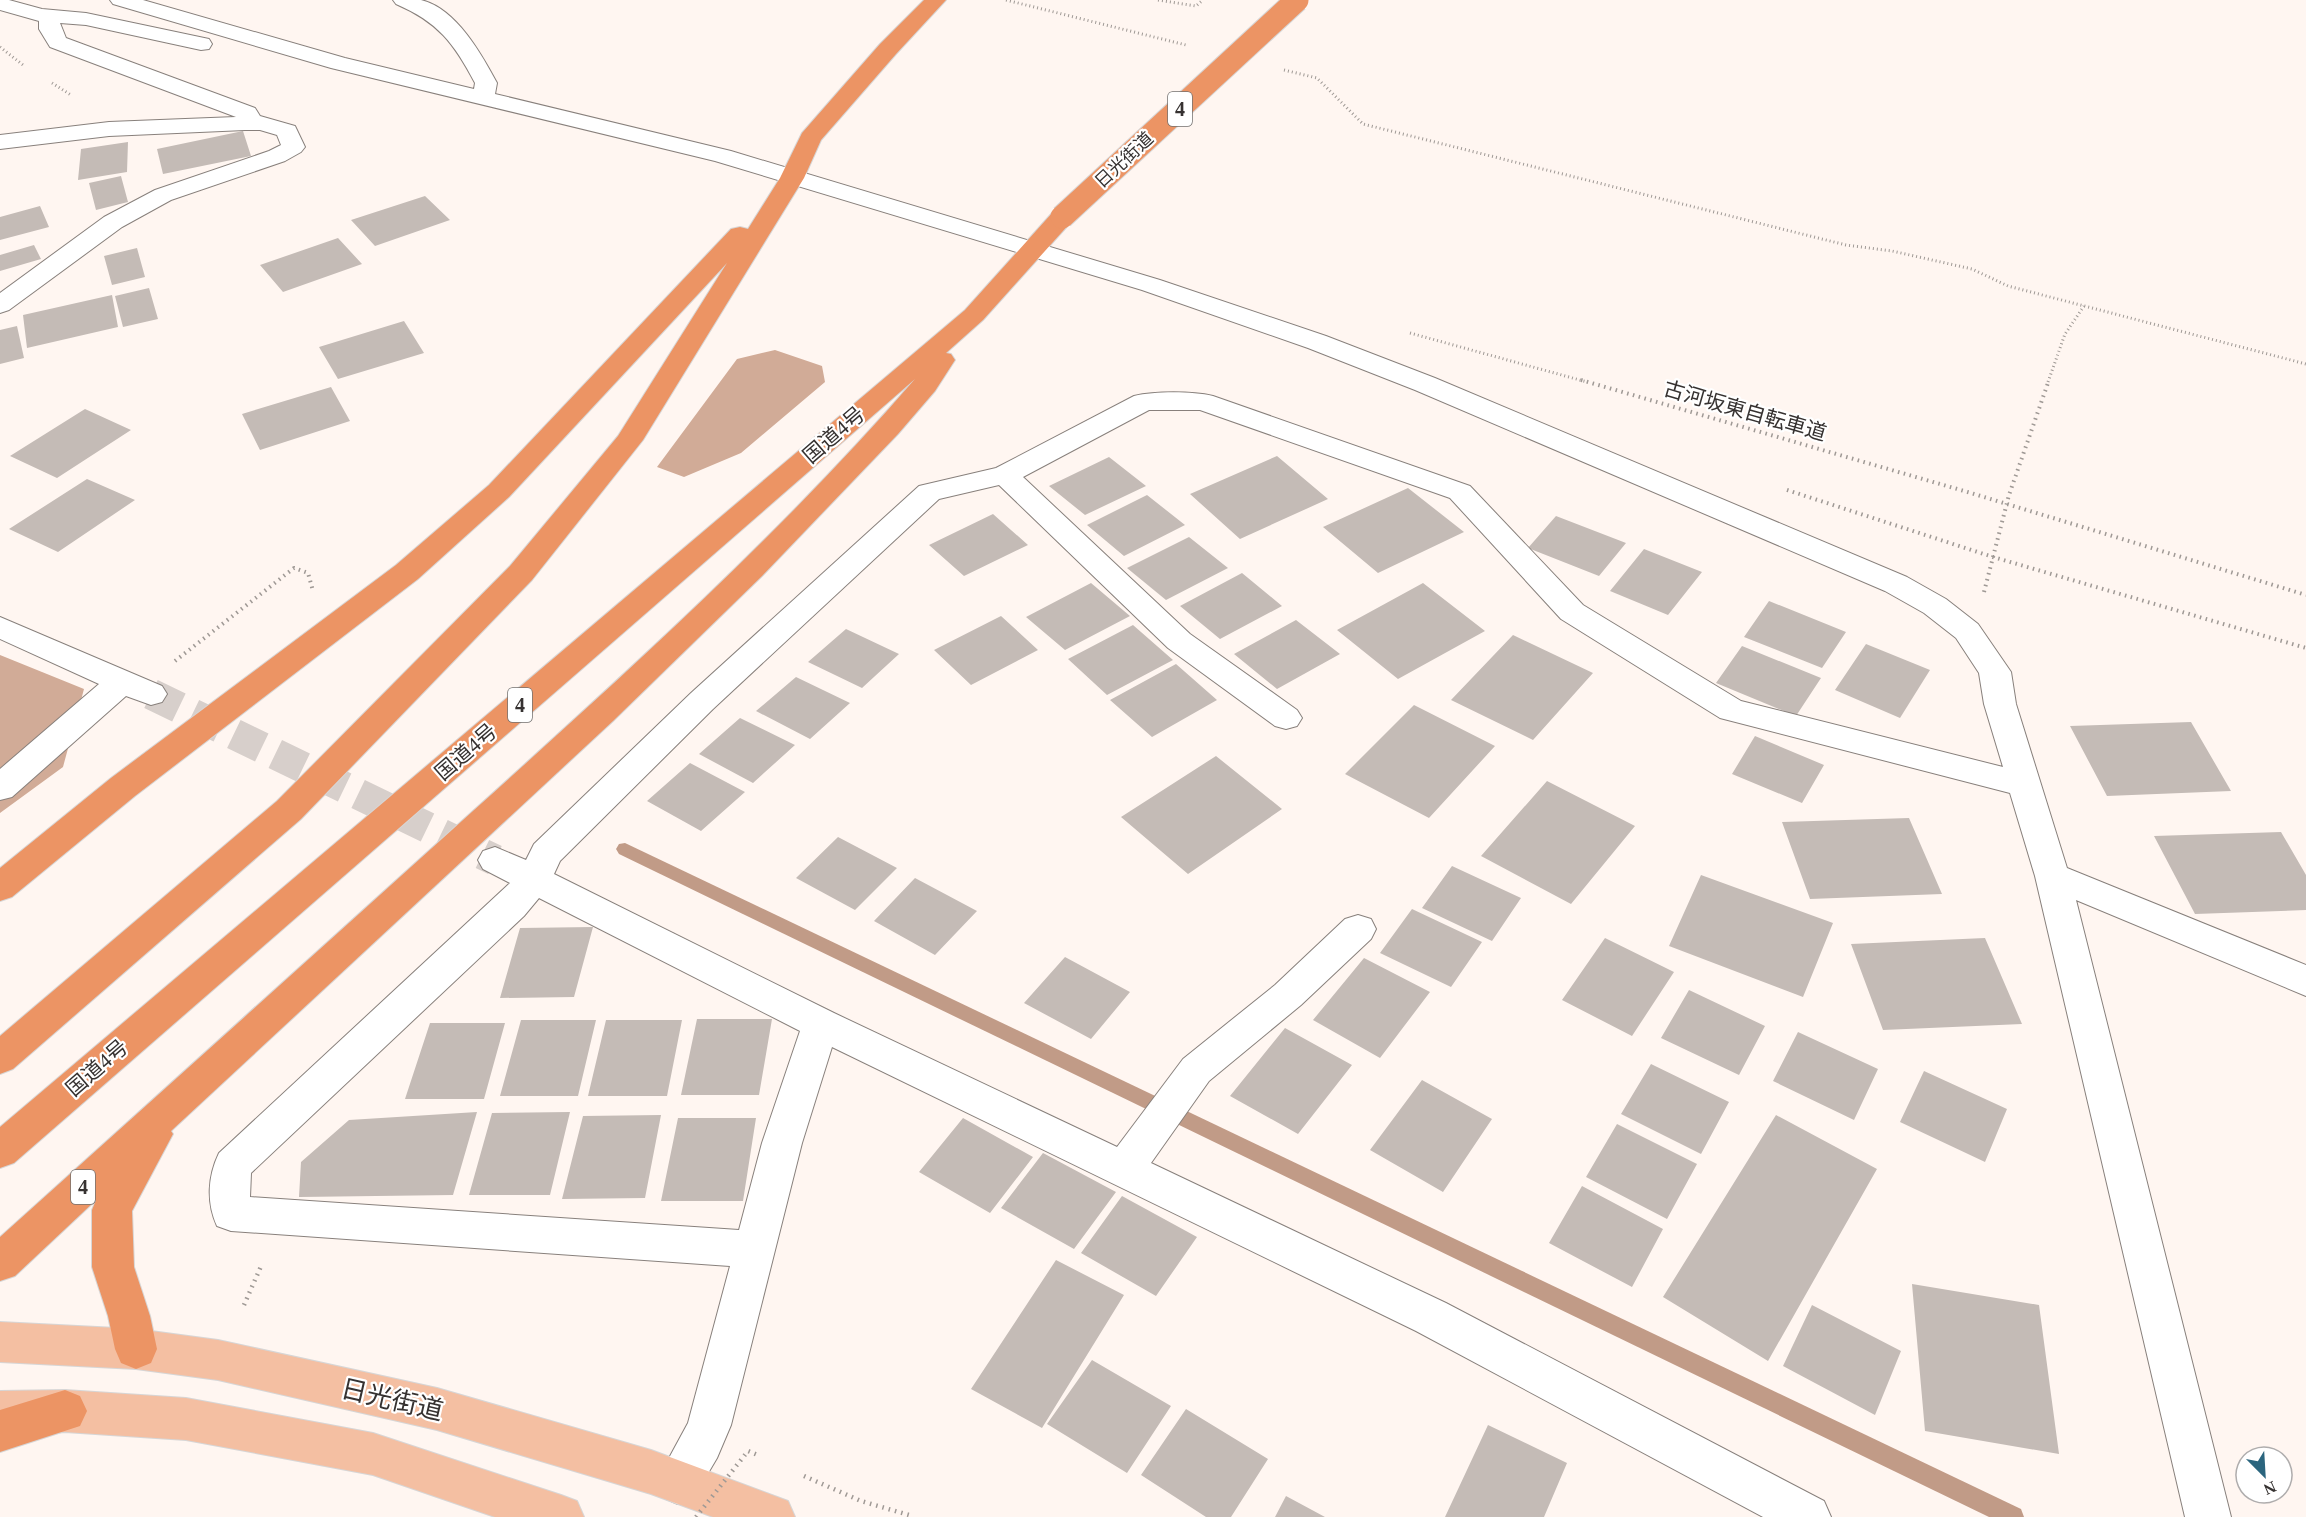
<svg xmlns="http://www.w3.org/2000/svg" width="2306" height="1517" font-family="'Times New Roman','Noto Sans JP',serif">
<rect width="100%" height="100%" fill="#fff6f1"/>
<path fill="#d1ab97" d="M775 350 822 366 825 382 741 453 684 477 657 467 737 359Z
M0 655 84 689 63 767 0 813Z"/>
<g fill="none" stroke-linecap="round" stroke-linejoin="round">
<path fill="#c19b87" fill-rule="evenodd" d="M625 843 2021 1509 2024 1517H1989L619 854 616 849 619 844Z"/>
</g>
<path fill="#c4bbb6" d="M243 131 251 156 163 174 157 149Z
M128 142 127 172 78 180 81 149Z
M121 176 128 202 96 210 89 183Z
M425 196 450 220 375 246 351 220Z
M40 206 49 227 0 240V217Z
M338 238 362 264 283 292 260 265Z
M34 245 41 259 0 271V255Z
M137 248 145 277 112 285 104 256Z
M149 288 158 319 123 327 115 296Z
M112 295 118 327 27 348 23 315Z
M404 321 424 353 338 379 319 347Z
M17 326 24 358 0 364V330Z
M331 387 350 421 260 450 242 414Z
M85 409 131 430 57 478 10 456Z
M1277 456 1328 499 1240 539 1190 494Z
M1109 457 1146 486 1085 515 1049 486Z
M87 479 135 500 58 552 9 529Z
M1408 488 1464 532 1378 573 1323 527Z
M1147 495 1185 525 1124 556 1087 525Z
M993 514 1028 545 964 576 929 545Z
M1556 516 1626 543 1599 576 1528 548Z
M1189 537 1228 568 1166 600 1127 568Z
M1644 549 1702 572 1668 615 1610 591Z
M1242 573 1282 606 1220 639 1180 606Z
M1091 583 1130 616 1065 650 1026 617Z
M1423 583 1485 631 1398 679 1337 630Z
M1769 601 1846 632 1822 668 1744 637Z
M1001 616 1038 650 971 685 934 650Z
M1296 620 1340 654 1277 689 1234 654Z
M1133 625 1173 660 1107 695 1068 659Z
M846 629 899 654 862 688 808 662Z
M1513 635 1593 673 1533 740 1451 700Z
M1866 644 1930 670 1900 718 1835 690Z
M1742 646 1821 678 1796 716 1716 683Z
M1176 664 1217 700 1152 737 1110 700Z
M796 677 850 703 810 739 756 711Z
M1414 705 1495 746 1429 818 1345 774Z
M740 718 795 745 753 783 699 754Z
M2191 722 2231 791 2107 796 2070 726Z
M1755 736 1824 765 1802 803 1732 774Z
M1216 756 1282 809 1188 874 1121 817Z
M690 763 745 792 701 831 647 801Z
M1547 781 1635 826 1571 904 1481 856Z
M1909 818 1942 894 1810 899 1782 822Z
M2281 832 2306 875V910L2195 914 2154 836Z
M838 837 897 868 855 910 796 878Z
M1452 866 1521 898 1492 941 1422 908Z
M1701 875 1833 923 1803 997 1669 946Z
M915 878 977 911 935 955 874 921Z
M1412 909 1482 942 1451 987 1380 953Z
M593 927 574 997 500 998 520 928Z
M1605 938 1674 972 1632 1036 1562 1000Z
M1985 938 2022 1024 1883 1030 1851 944Z
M1065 957 1130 992 1091 1039 1024 1003Z
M1364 958 1430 992 1380 1058 1313 1020Z
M1689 990 1765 1026 1739 1075 1661 1038Z
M697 1019H772L759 1095H681Z
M521 1020H596L578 1096H500Z
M606 1020H682L667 1096H588Z
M430 1023H505L484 1099H405Z
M1285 1028 1352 1065 1298 1134 1230 1096Z
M1798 1032 1878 1069 1854 1120 1773 1081Z
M1651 1064 1729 1102 1701 1154 1621 1114Z
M1924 1071 2007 1109 1985 1162 1900 1122Z
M1422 1080 1492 1119 1443 1192 1370 1150Z
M477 1112 453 1195 299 1197 301 1162 349 1120Z
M570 1112 550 1195H469L492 1113Z
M661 1115 645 1198 562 1199 583 1116Z
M1776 1115 1877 1169 1768 1361 1663 1297Z
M678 1118H756L743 1201H661Z
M963 1118 1033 1157 990 1213 919 1172Z
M1617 1124 1697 1164 1667 1219 1586 1177Z
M1043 1153 1116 1192 1074 1249 1001 1208Z
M1582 1186 1663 1229 1632 1287 1549 1243Z
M1122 1196 1197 1237 1156 1296 1081 1253Z
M1056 1260 1124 1295 1042 1428 971 1389Z
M1912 1284 2039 1305 2059 1454 1925 1431Z
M1812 1305 1901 1351 1875 1415 1783 1366Z
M1092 1360 1171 1406 1127 1473 1047 1424Z
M1186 1409 1268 1459 1231 1517H1206L1141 1475Z
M1488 1425 1567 1463 1544 1517H1445Z
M1286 1496 1325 1517H1275Z"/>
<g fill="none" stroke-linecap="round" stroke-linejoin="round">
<path stroke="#d7cfcb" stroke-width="31" stroke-dasharray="31 15" stroke-linecap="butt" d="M151 694 495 860"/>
<defs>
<path id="minor" d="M0 0H9L42 9 86 13 209 39 212 44 209 49 201 50 86 25 60 23 66 38 255 108 260 116 295 126 305 147 301 152 285 161 171 200 122 227 9 310 0 313V293L104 217 155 190 269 151 281 145 277 135 260 130H245L109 136 0 149V135L109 122 236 117 50 47 39 29V21L0 10Z
M110 0H143L345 58 474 89 475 83C454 43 438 22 396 4L393 0C402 0 413 0 421 0 456 8 482 55 497 83L495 94 731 151 1160 280 1326 336 1435 378 1907 577 1946 599 1978 624 2011 672 2016 704 2067 868 2306 965V996L2076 900 2231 1517H2185L2035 876 2010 793 1720 718 1561 619 1450 498 1200 410H1149L1023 477 1190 634 1297 710 1302 718 1297 726 1286 729 1275 726 1168 648 999 485 939 499 713 709 560 861 554 874 834 1013 1117 1147 1183 1059 1275 985 1345 919 1358 915 1371 919 1376 929 1371 939 1301 1005 1209 1081 1151 1163 1446 1303 1824 1501 1831 1517H1763L1416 1331 832 1047 802 1143 731 1425 717 1458 694 1497 678 1504 662 1497 656 1482 688 1423 730 1266 231 1231 217 1226C206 1202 208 1176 219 1153L510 883 483 869 478 860 483 851 495 847 526 860 534 844 691 693 919 486 996 468 1134 396C1155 391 1192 391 1213 396L1470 486 1583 605 1741 701 2003 767 1984 704 1979 673 1956 638 1924 613 1885 591 1415 390 1308 348 1142 290 715 161 331 68 113 4ZM539 898 800 1031 762 1143 739 1230 250 1197 251 1173 524 916Z
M0 617 162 686 167 694 162 702 151 705 126 696 12 797 0 800V769L99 684 0 639Z"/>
<path id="major" d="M0 1322 136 1329 218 1340 437 1388 651 1450 788 1501 795 1517H713L651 1494 437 1430 218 1380 136 1369 0 1362Z
M65 1390 186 1398 373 1433 561 1495 577 1501 584 1517H495L373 1475 186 1440 65 1432 0 1433V1391Z"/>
<path id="highway" d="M924 0H946L896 54 821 140 804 178 643 440 532 580 301 819 13 1069 0 1074V1036L277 801 510 566 618 436 727 263 509 497 418 579 135 796 12 897 0 901V868L111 778 396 565 489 485 731 229 740 227 748 229 780 178 802 133 880 44Z
M1062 210 1071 212 1074 217 1071 222 983 320 946 353 951 354 955 360 935 391 898 434 762 576 613 721 171 1131 173 1134 132 1211 134 1267 150 1316 157 1349 151 1363 136 1369 121 1363 115 1349 108 1316 92 1267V1210L96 1200 15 1276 0 1281V1237C158 1095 316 953 473 811 625 674 781 534 915 379L14 1163 0 1168V1127L965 310 1053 212Z
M65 1390 80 1396 87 1411 80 1426 0 1452V1410Z"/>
</defs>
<use href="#minor" stroke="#88807c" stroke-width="2"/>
<use href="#major" stroke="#d7d6d6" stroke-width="2"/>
<use href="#highway" stroke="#d7d6d6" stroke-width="2"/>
<path stroke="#9f9995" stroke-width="3" stroke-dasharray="1 3" stroke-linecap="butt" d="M1006 0 1186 45
M1158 0 1196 6 1203 0
M0 47 23 65
M1284 70 1317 78 1363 124 1846 245 1892 251 1972 269 2008 286 2306 364
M52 83 71 95
M1410 333 1587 382
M2048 382 2065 334 2084 306"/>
<path stroke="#9f9995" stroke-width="4" stroke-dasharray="1.5 4.5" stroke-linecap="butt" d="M1581 380 1971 493 2306 595
M1787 490 1993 557 2306 648
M1984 592 2009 495 2049 380
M175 661 294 568 308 573 313 591"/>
<path stroke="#9f9995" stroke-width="4.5" stroke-dasharray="1.5 5" stroke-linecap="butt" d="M244 1305 262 1264
M804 1476 861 1501 909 1515"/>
<use href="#minor" fill="#fff" fill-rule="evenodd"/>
<use href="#major" fill="#f4bfa2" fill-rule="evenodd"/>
<use href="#highway" fill="#ec9464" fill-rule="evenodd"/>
<defs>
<path id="highway-bridge" d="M1062 217 1297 0"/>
</defs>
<use href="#highway-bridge" stroke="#d7d6d6" stroke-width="25" stroke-linecap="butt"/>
<path stroke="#9f9995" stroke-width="4.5" stroke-dasharray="1.5 5" stroke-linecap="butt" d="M696 1517 748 1451 760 1456"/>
<use href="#highway-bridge" stroke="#ec9464" stroke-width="23"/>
</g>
<g text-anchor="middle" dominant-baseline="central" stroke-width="4.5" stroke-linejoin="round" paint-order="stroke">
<g font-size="18" fill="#363231" stroke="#fff">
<text transform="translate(1124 160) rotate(-43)">日光街道</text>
</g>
<g fill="#fff" stroke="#72706f" stroke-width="1.5">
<rect x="1168" y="92" width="24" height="34" rx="4.5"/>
<rect x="508" y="688" width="24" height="34" rx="4.5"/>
<rect x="71" y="1170" width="24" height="34" rx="4.5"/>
</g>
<g font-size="20" font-weight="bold" fill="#363231">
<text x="1180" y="109">4</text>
<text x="520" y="705">4</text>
<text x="83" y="1187">4</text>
</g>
<g font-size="21" fill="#363231" stroke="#fff">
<text transform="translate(1745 411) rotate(16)">古河坂東自転車道</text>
<text transform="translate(834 435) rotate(-41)">国道4号</text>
<text transform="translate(466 752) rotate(-41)">国道4号</text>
<text transform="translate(97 1068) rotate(-41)">国道4号</text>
</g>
<g font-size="26" fill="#363231" stroke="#fff">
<text transform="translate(392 1400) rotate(13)">日光街道</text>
</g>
</g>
<g transform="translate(2264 1475) rotate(156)"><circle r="28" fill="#ffffff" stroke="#afadad" stroke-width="1.5"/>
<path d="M0-4.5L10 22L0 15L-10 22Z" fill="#2b657e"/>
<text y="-9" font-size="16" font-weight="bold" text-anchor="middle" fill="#363231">N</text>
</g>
</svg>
